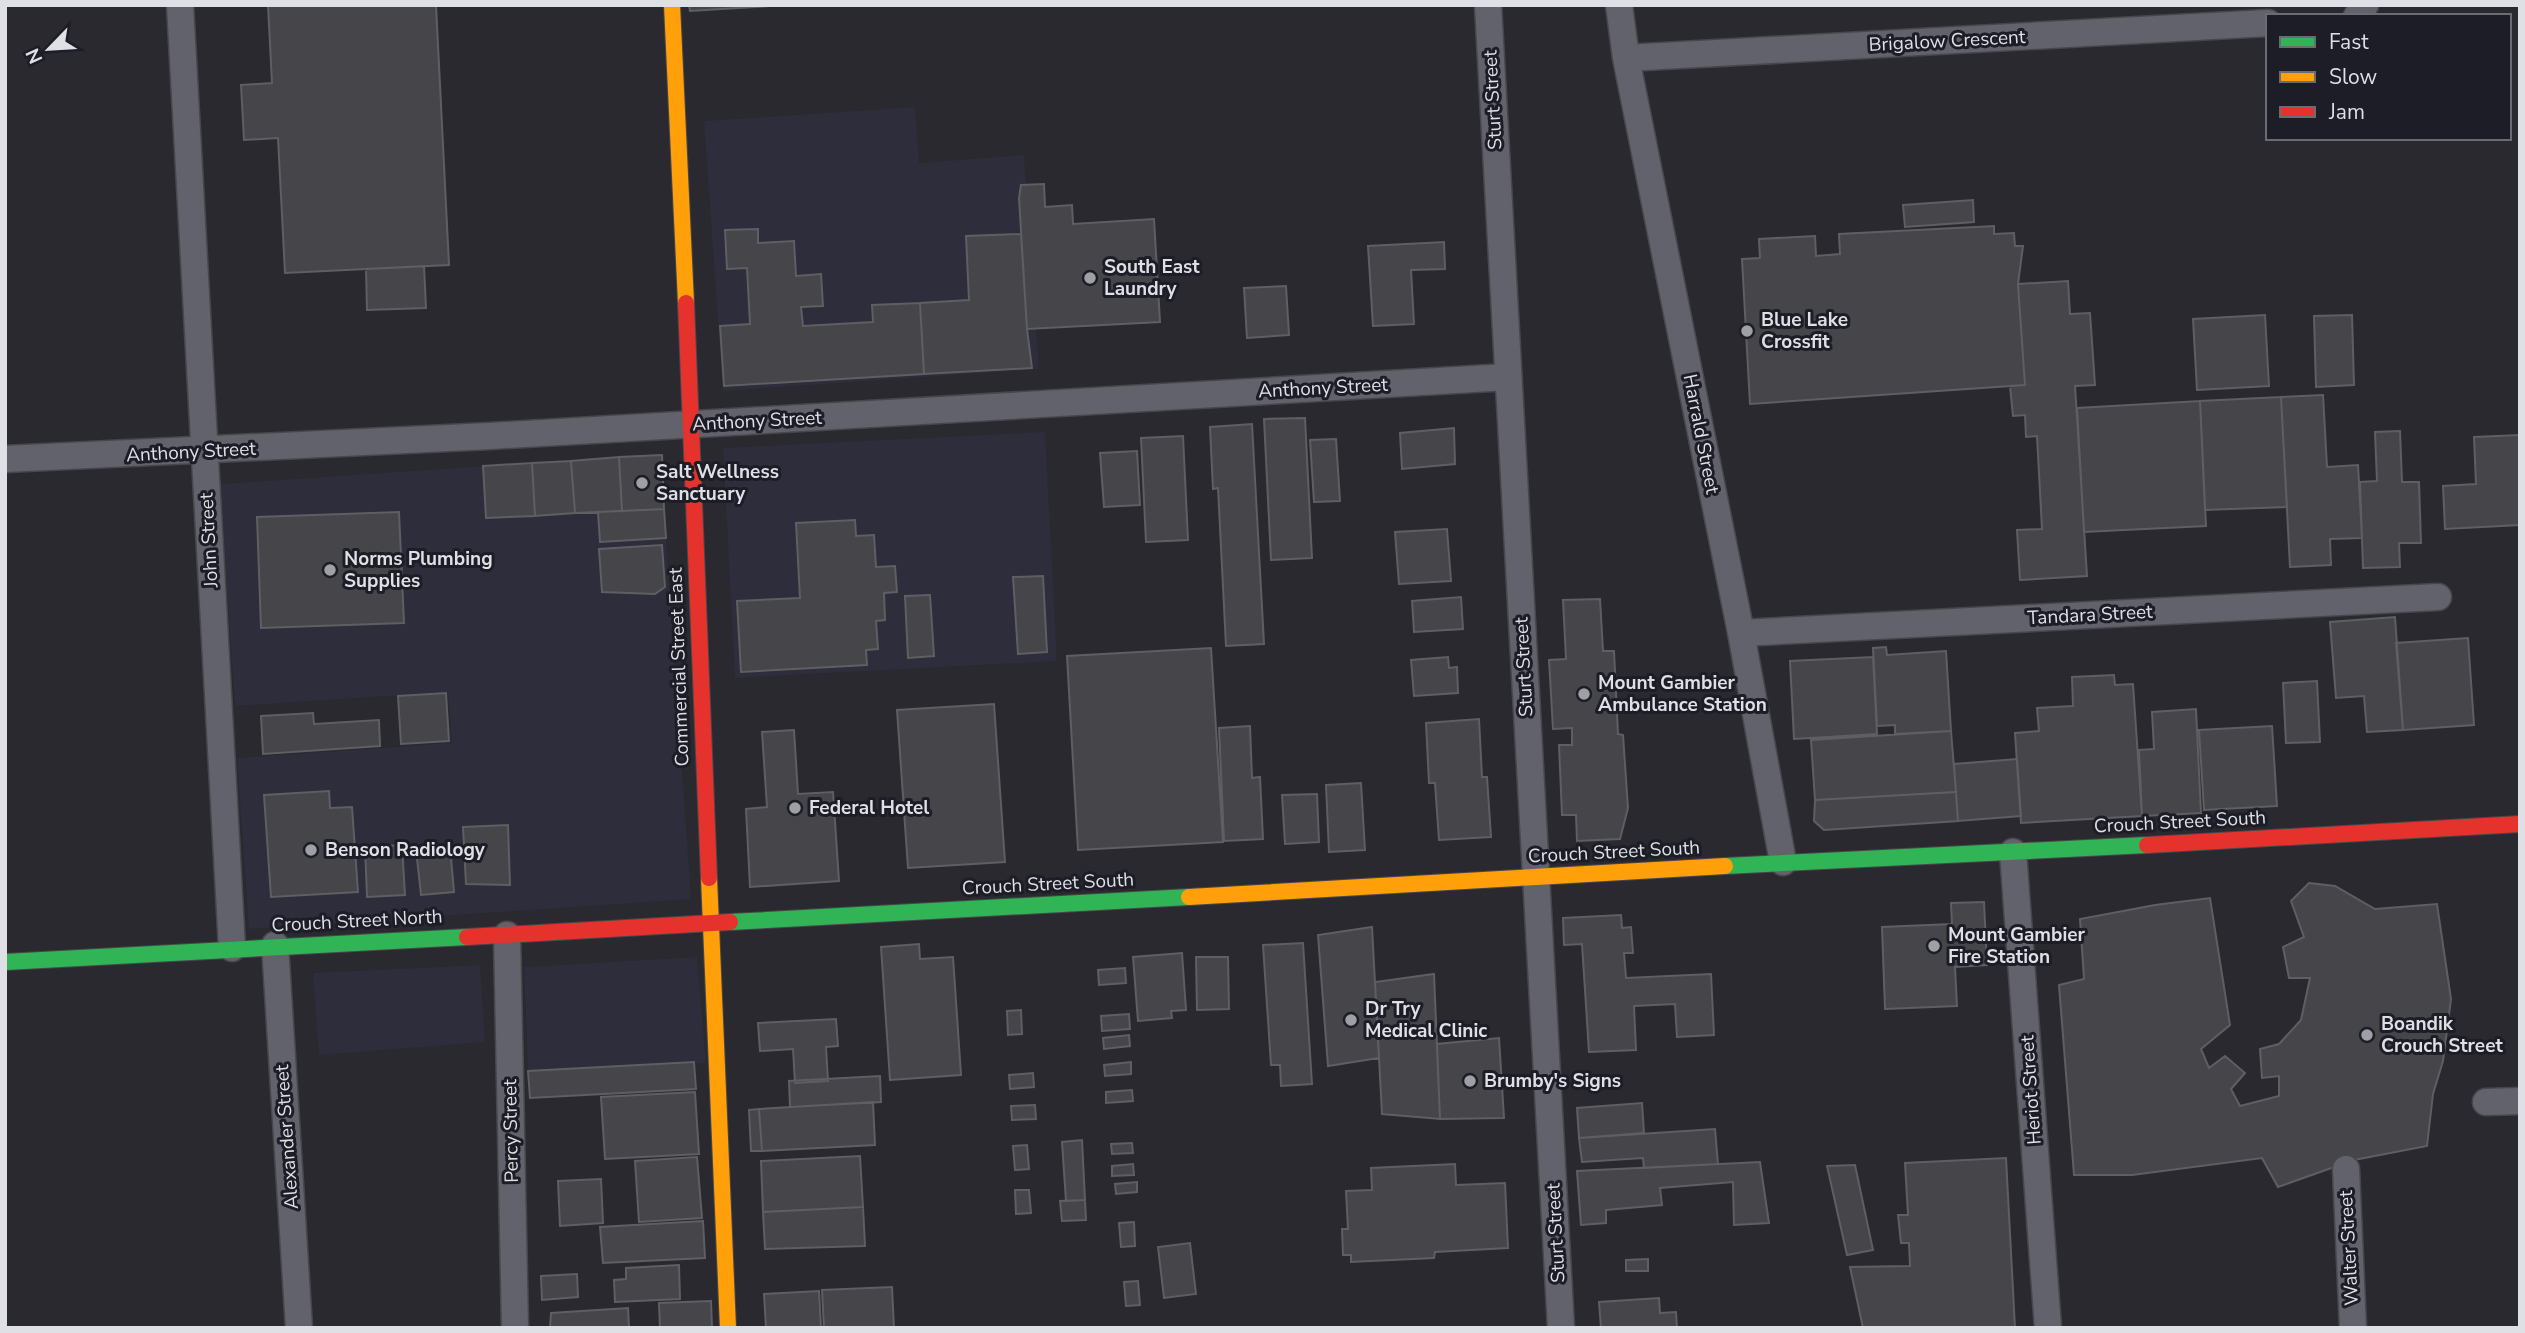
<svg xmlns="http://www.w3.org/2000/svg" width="2525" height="1333" font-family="'Nunito Sans',sans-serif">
<rect width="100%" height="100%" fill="#29292f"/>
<path fill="#2d2d3b" d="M915 107 919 163 1024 155 1039 369 723 391 704 121Z
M1045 432 1057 661 735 678 723 448Z
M660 454 691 899 249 929 237 758 452 743 448 692 235 706 220 484Z
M697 957 706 1063 528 1071 524 967Z
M480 965 485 1042 319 1055 313 973Z"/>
<path fill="#45454a" stroke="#5e5e63" stroke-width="2" d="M268 5H436L449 265 285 273 278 138 244 140 241 85 272 83Z
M689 5H786L690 11Z
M1044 184 1045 207 1072 205 1073 224 1154 219 1160 322 1027 329 1019 198 1021 185Z
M1973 200 1974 222 1905 227 1903 205Z
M1994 226V234L2014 233 2015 246H2023L2018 284 2025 385 1750 404 1742 259 1760 258 1759 239 1815 236 1816 256 1840 254 1839 234Z
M758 229V243L794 241 796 276 821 274 823 306 801 307 803 326 873 322 872 305 920 303 924 374 724 386 720 326 750 324 747 268 727 269 725 230Z
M1021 234 1027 329 1032 368 924 374 920 303 969 300 966 236Z
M1444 242 1445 269 1411 270 1414 324 1373 326 1368 246Z
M424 266 426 308 367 310 366 269Z
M2068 281 2070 314 2090 313 2095 385 2075 386 2087 576 2020 580 2017 530 2042 529 2037 436 2026 437 2025 415 2013 416 2010 386 2025 385 2018 284Z
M1286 286 1289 335 1247 338 1244 288Z
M2265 315 2269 386 2197 390 2193 319Z
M2352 315 2354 385 2316 387 2314 316Z
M2323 395 2327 467 2358 465 2362 538 2330 539 2331 565 2290 567 2281 397Z
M2281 397 2287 507 2205 510 2200 401Z
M2200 401 2206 526 2084 532 2077 408Z
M1305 418 1312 558 1271 560 1264 419Z
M1252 424 1264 644 1226 646 1218 488 1213 489 1210 427Z
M1454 428 1455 464 1402 469 1400 433Z
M2400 431 2402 482H2419L2421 543H2399L2400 567 2363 568 2360 482 2377 481 2375 432Z
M2520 435V525L2445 529 2443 486 2476 484 2474 437Z
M1183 436 1188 540 1146 542 1141 438Z
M1336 439 1340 501 1314 502 1310 440Z
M1137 451 1140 505 1104 507 1100 453Z
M662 455 664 509 622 511 619 457Z
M619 457 622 511 575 513 571 461Z
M571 461 575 513 535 516 532 463Z
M532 463 535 516 486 518 483 466Z
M664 509 666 538 600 542 598 512Z
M399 512 404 623 261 628 257 517Z
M855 520 856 536 874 535 876 567 895 566 897 592 884 593 885 620 876 621 878 649 866 650 867 665 741 672 737 601 800 598 796 523Z
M1447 529 1451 581 1399 584 1395 532Z
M662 545 665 587 655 594 602 592 599 549Z
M1043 576 1047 652 1018 654 1013 577Z
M930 595 934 656 908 658 905 596Z
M1461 597 1463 629 1414 632 1412 601Z
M1600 599 1603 651H1614L1618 734 1623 735 1628 808 1620 839 1577 841 1576 815H1562L1559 745H1572V728L1553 729 1549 660 1566 659 1563 600Z
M2395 617 2403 730 2367 732 2364 696 2336 698 2330 622Z
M2468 638 2474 725 2403 730 2396 643Z
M1886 647 1887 655 1946 651 1951 731 1895 734V725L1877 726 1873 648Z
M1211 648 1223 842 1078 850 1067 656Z
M1448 657 1449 668 1457 667 1458 693 1414 696 1411 660Z
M1873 657 1877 734 1794 739 1790 661Z
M2114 675 2115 685 2133 684 2142 816 2021 823 2015 733 2039 731 2037 708 2073 706 2072 677Z
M2317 681 2320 742 2286 743 2283 683Z
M446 693 449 741 401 744 398 696Z
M994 704 1005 862 908 868 897 710Z
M2196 709 2201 813 2142 816 2139 750 2154 749 2152 712Z
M313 713 314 724 379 720 380 746 263 754 261 716Z
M1479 719 1482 777H1487L1491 837 1439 840 1435 783H1429L1426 723Z
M1250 726 1252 778 1260 777 1263 839 1224 841 1219 728Z
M2272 726 2277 806 2204 810 2199 730Z
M794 730 798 794 833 792 839 881 750 887 746 809 767 807 762 732Z
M1951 731 1956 792 1815 800 1811 740Z
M2017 759 2021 816 1958 821 1954 764Z
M1361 783 1365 850 1329 852 1326 785Z
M329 791 330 808 352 807 358 892 271 897 264 795Z
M1956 792 1958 821 1824 830 1814 821 1815 800Z
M1317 794 1319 842 1285 844 1282 795Z
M508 825 510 885 466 884 463 827Z
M402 845 405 895 367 897 365 847Z
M450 846 454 892 421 895 416 849Z
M2309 883 2335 886 2375 909 2437 904 2451 999 2443 1061 2433 1094 2427 1146 2354 1160 2278 1187 2262 1158 2132 1175H2074L2059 985 2084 979 2080 919 2155 905 2210 898 2230 1025 2201 1049 2209 1068 2225 1056 2245 1073 2231 1089 2240 1106 2279 1096V1076L2262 1078 2260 1049 2279 1044 2301 1020 2310 978H2289L2283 947 2304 937 2291 901Z
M1984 902 1987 965 1955 967 1957 1006 1885 1009 1882 927 1952 924 1951 903Z
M1621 915 1622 928 1631 927 1633 953H1624L1626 978 1711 974 1714 1035 1677 1037 1675 1004 1634 1006 1636 1050 1589 1052 1582 944 1564 945 1563 918Z
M1372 927 1379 1058 1328 1066 1318 935Z
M1303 943 1312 1084 1281 1086 1280 1065H1271L1263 945Z
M919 944 920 959 953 957 961 1075 890 1080 881 947Z
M1182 953 1186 1010 1171 1011 1172 1018 1138 1021 1133 957Z
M1196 957H1228L1229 1009 1197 1010Z
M1125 968 1126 983 1099 985 1098 970Z
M1434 974 1440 1119 1382 1114 1375 982Z
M1021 1010 1022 1034 1008 1035 1007 1011Z
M1129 1014 1130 1029 1102 1031 1101 1016Z
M836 1019 838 1046 826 1047 828 1081 795 1083 793 1049 760 1051 758 1023Z
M1129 1035 1130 1046 1104 1049 1103 1038Z
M1499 1038 1504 1118 1440 1119 1437 1044Z
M694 1062 696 1089 530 1098 528 1071Z
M1131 1062V1074L1105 1076 1104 1065Z
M1033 1073 1034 1087 1010 1089 1009 1075Z
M880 1076 881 1102 790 1107 789 1081Z
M1132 1090 1133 1101 1106 1103V1092Z
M695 1092 699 1154 605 1159 601 1097Z
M873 1102 875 1145 762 1151 759 1109Z
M1642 1103 1644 1133 1579 1138 1577 1108Z
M1035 1105 1036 1119 1012 1120 1011 1106Z
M759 1109 762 1151H751L749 1110Z
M1715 1129 1718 1164 1644 1168 1643 1158 1582 1162 1579 1138Z
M1082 1140 1085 1200 1066 1201 1062 1142Z
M1132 1143 1133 1153 1112 1154 1111 1144Z
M1027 1145 1029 1169 1015 1170 1013 1146Z
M860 1156 863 1207 763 1212 761 1161Z
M697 1157 702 1218 639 1222 635 1161Z
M2006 1158 2015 1328H1863L1850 1267 1910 1266 1909 1243H1901L1898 1215H1908L1905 1163Z
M1760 1162 1769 1223 1734 1225 1733 1182 1660 1188 1662 1205 1606 1210V1223L1581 1225 1577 1171Z
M1133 1164 1134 1175 1112 1176V1166Z
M1455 1164 1456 1185 1505 1183 1508 1248 1435 1252 1434 1258 1351 1262V1255H1343L1342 1229H1348L1346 1191 1372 1190 1371 1168Z
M1855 1165 1873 1250 1847 1255 1827 1166Z
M601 1179 603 1223 560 1226 558 1181Z
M1137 1182V1192L1116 1194 1115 1184Z
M1015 1190H1029L1031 1213 1016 1214Z
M1085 1200 1086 1220 1062 1221 1060 1201Z
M863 1207 865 1246 765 1249 763 1212Z
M703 1221 705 1258 603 1263 600 1227Z
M1134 1222 1135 1246 1121 1247 1119 1223Z
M1190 1243 1196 1294 1164 1298 1158 1247Z
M1648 1259V1271H1626V1260Z
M679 1265 680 1299 615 1302 614 1280 626 1279V1268Z
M577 1274 578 1297 542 1300 541 1276Z
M1138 1281 1140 1305 1126 1306 1124 1282Z
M892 1287 894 1328H824L822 1290Z
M819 1291 821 1328H766L764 1294Z
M1659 1298 1660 1313 1676 1312 1677 1328H1601L1599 1302Z
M711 1301 712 1328H660L659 1303Z
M628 1308 629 1328H550L551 1313Z"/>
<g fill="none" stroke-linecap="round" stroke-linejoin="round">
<defs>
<path id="street" d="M180 5 232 948
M1488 5 1561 1328
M1619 5 1626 58 1741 633 1783 862
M2357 16 2365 5
M1626 58 2268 23
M5 459 490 436 1508 377
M1741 633 2438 597
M2013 852 2048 1328
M507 935 515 1328
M275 945 299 1328
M2486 1102 2520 1101
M2346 1169 2353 1328"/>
<path id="fast" d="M1725 866 2147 845
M730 922 1189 897
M5 962 467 937"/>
<path id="slow" d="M672 5 686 303
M709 878 728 1328
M1189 897 1725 866"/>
<path id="jam" d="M686 303 709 878
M2147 845 2520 824
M467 937 730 922"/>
</defs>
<use href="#street" stroke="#47474b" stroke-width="29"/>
<use href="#fast" stroke="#47474b" stroke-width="18"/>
<use href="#slow" stroke="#47474b" stroke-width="18"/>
<use href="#jam" stroke="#47474b" stroke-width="18"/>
<use href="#street" stroke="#62626c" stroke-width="26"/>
<use href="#fast" stroke="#30b455" stroke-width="16"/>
<use href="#slow" stroke="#ff9f0a" stroke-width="16"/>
<use href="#jam" stroke="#e5322d" stroke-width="16"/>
</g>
<g fill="#9f9fa6" stroke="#1d1d27" stroke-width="2.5">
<circle cx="1090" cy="278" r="7"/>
<circle cx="1747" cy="331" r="7"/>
<circle cx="642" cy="483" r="7"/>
<circle cx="330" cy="570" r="7"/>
<circle cx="1584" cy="694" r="7"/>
<circle cx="795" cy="808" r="7"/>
<circle cx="311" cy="850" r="7"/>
<circle cx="1934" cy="946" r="7"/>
<circle cx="1351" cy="1020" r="7"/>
<circle cx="2367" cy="1035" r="7"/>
<circle cx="1470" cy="1081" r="7"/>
</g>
<g text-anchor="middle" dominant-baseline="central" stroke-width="6" stroke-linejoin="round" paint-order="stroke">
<g font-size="19" fill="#dfdfe6" stroke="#1d1d27">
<text transform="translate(1947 41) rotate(-3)">Brigalow Crescent</text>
<text transform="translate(1493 100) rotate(-93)">Sturt Street</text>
<text transform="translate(1323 388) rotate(-3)">Anthony Street</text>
<text transform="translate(757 421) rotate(-3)">Anthony Street</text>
<text transform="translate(1701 434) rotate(79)">Harrald Street</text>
<text transform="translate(191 452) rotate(-3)">Anthony Street</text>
<text transform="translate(209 540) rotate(-93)">John Street</text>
<text transform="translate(2090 615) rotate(-3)">Tandara Street</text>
<text transform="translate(679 667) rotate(-92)">Commercial Street East</text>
<text transform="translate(1524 667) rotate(-93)">Sturt Street</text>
<text transform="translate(2180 822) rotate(-3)">Crouch Street South</text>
<text transform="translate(1614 852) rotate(-3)">Crouch Street South</text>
<text transform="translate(1048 884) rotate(-3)">Crouch Street South</text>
<text transform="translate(357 921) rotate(-3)">Crouch Street North</text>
<text transform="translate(2031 1090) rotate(-94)">Heriot Street</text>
<text transform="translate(511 1131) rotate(-91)">Percy Street</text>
<text transform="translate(287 1137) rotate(-94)">Alexander Street</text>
<text transform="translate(1556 1233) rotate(-93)">Sturt Street</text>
<text transform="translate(2349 1248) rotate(-93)">Walter Street</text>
</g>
<g font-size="19" font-weight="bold" fill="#dfdfe6" stroke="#1d1d27" text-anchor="start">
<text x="1104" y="267">South East<tspan x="1104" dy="22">Laundry</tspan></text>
<text x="1761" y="320">Blue Lake<tspan x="1761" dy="22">Crossfit</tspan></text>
<text x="656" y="472">Salt Wellness<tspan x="656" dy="22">Sanctuary</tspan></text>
<text x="344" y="559">Norms Plumbing<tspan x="344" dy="22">Supplies</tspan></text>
<text x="1598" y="683">Mount Gambier<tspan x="1598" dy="22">Ambulance Station</tspan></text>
<text x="809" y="808">Federal Hotel</text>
<text x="325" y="850">Benson Radiology</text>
<text x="1948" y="935">Mount Gambier<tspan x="1948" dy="22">Fire Station</tspan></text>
<text x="1365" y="1009">Dr Try<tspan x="1365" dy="22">Medical Clinic</tspan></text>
<text x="2381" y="1024">Boandik<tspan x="2381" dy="22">Crouch Street</tspan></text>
<text x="1484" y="1081">Brumby's Signs</text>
</g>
</g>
<rect width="2525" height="1333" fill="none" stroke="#dfdfe6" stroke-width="14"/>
<rect x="2266" y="14" width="245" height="126" fill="#1d1d27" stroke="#6b6b73" stroke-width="2"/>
<rect x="2280" y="37" width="35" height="10" fill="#30b455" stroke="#6b6b73" stroke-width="2"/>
<text x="2329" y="49" font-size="21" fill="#dfdfe6">Fast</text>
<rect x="2280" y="72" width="35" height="10" fill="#ff9f0a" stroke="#6b6b73" stroke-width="2"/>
<text x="2329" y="84" font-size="21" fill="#dfdfe6">Slow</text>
<rect x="2280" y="107" width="35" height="10" fill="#e5322d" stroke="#6b6b73" stroke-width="2"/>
<text x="2329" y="119" font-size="21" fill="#dfdfe6">Jam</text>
<g transform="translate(49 49) rotate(245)" stroke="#1d1d27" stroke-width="5" paint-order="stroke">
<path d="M0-5L12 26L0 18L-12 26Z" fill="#dfdfe6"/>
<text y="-10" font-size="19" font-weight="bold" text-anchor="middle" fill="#dfdfe6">N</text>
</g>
</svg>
